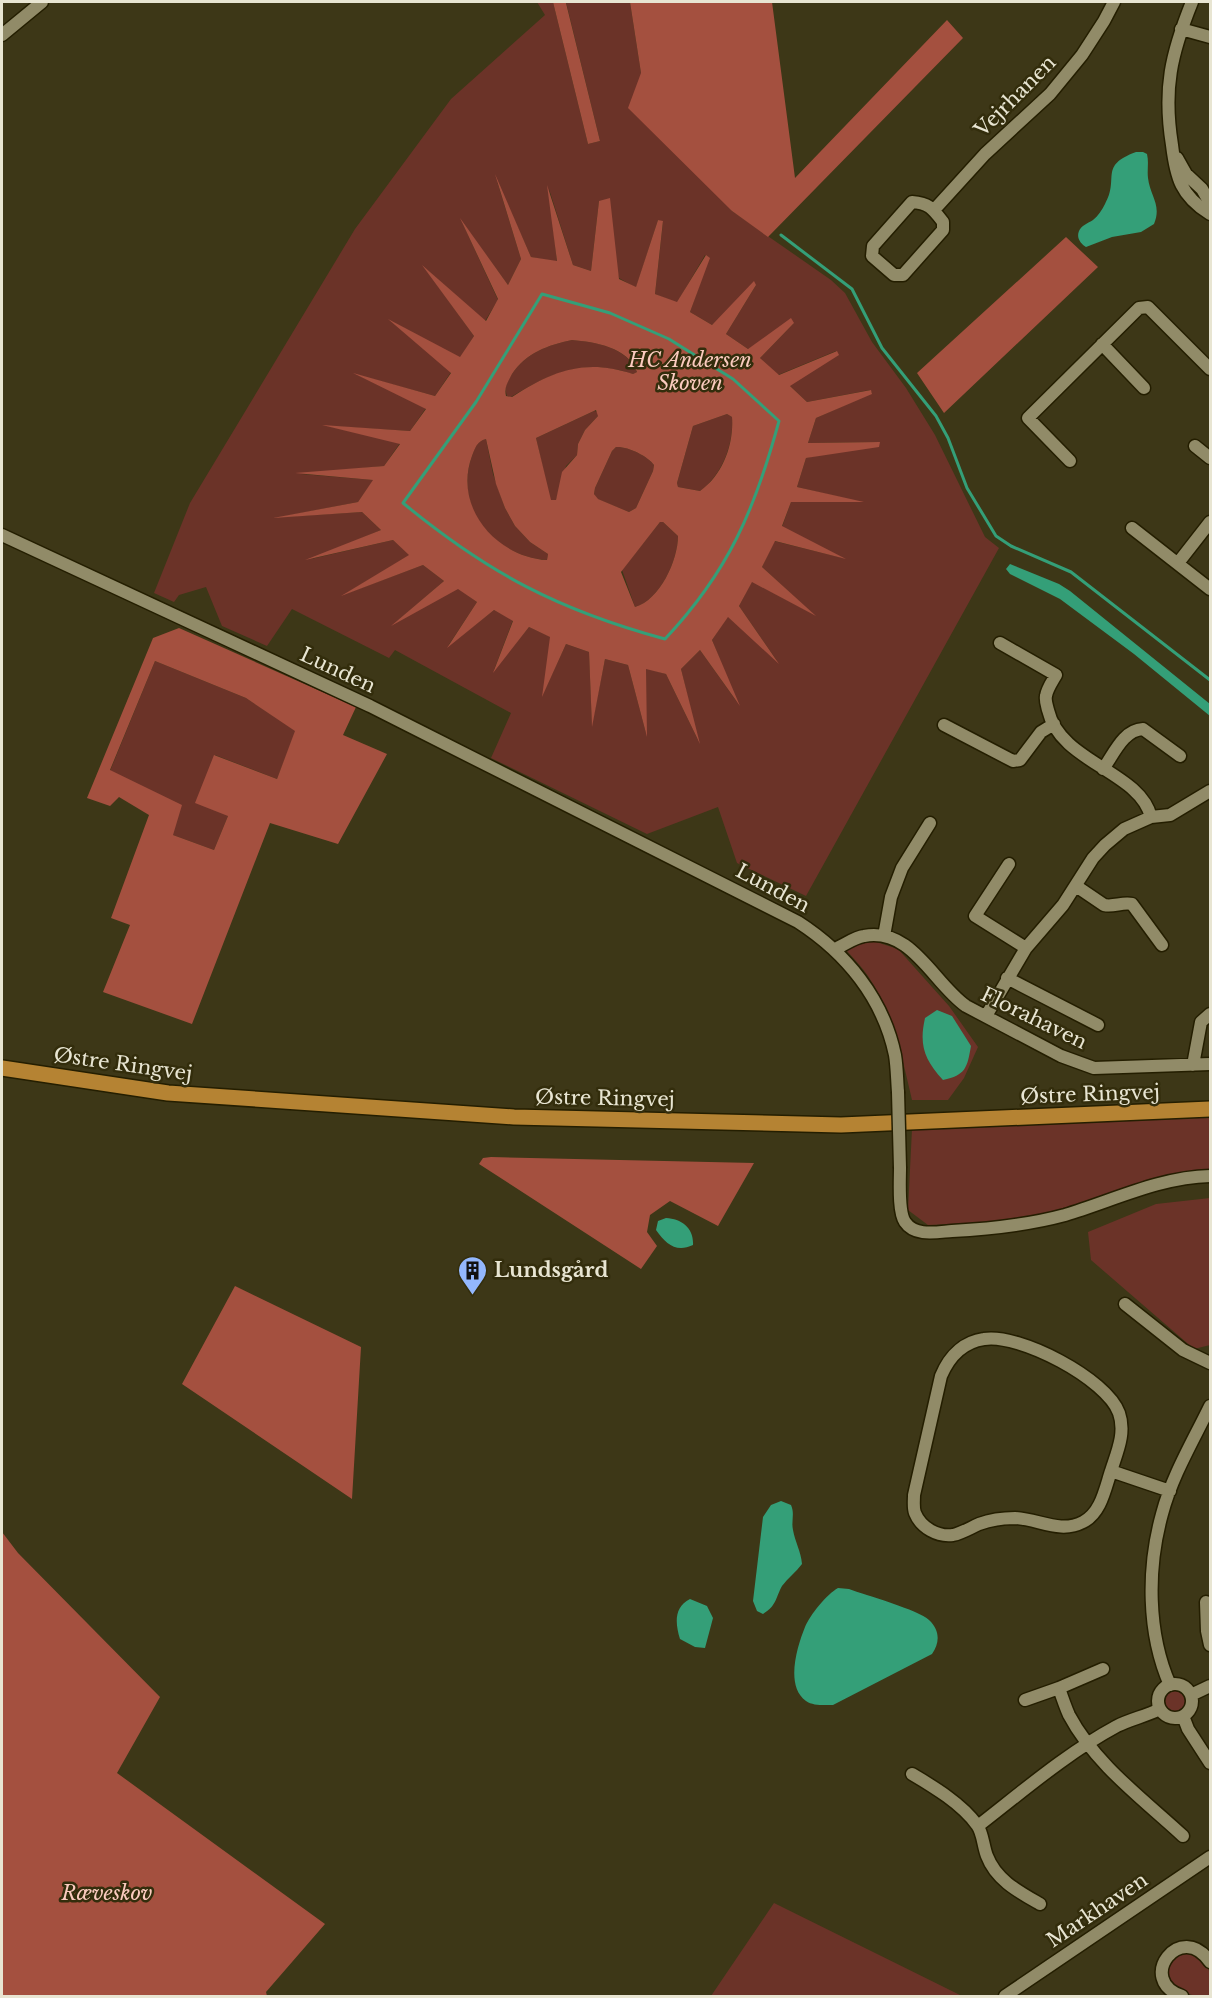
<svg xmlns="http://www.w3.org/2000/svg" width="1212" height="1998" font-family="'Libre Baskerville',serif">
<rect width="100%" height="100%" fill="#3d3717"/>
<path fill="#6b3328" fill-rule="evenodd" d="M537 2H553L588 144 600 141 566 2H630L641 73 732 211 831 280 845 293 872 342 906 388 935 435 985 537 999 548 806 896 737 863 718 807 647 834 491 758 511 713 395 650 389 658 292 609 267 646 222 626 206 587 179 595 174 602 154 593 190 503 355 229 451 99 545 15ZM497 181 531 257 557 262 549 189 573 265 591 271 599 201 619 278 636 288 658 220 663 222 655 294 677 303 705 255 709 258 690 312 712 325 756 285 726 334 748 349 794 323 760 358 778 375 836 351 838 355 789 385 807 402 870 390 872 393 816 418 808 443 879 442 806 458 797 487 860 502H791L782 527 843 558 774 541 762 567 813 614 752 581 739 606 777 661 728 616 712 640 737 702 700 650 681 669 698 740 666 674 646 668V733L628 665 605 659 592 724 589 652 566 644 543 694 551 637 529 627 494 670 513 620 494 610 448 646 477 602 458 588 395 623 444 581 423 565 345 594 410 555 393 540 311 559 381 530 362 512 281 517 358 502 374 480 301 474 384 466 400 443 328 426 410 431 426 408 358 375 435 396 451 372 391 321 460 358 474 336 425 268 485 321 498 300 462 222 508 285 521 259Z
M572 340C596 342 627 347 637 372L633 374C585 358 552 372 511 397L507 396C504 387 507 382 512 374 526 353 548 345 572 340Z
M594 411 598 412V416L585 430 578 444 577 455 566 466 556 500H550L536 438Z
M727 414 732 417C734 444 722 475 700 491L678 487 677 483 693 426Z
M486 439 493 474 505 508 515 526 530 542 548 554 547 560C495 557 453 508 472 456 475 447 477 441 486 439Z
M616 447C627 446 648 456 654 465L653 471 636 508 629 512 597 499 594 494 595 488 612 451Z
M660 522H663L678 536C678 560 660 600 635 607L622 570Z
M155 661 246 698 296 731 277 779 215 755 228 816 214 850 173 835 110 771Z
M873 941 898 949 949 1006 978 1047 964 1078 948 1100H912C902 1057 893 1013 868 976 862 967 854 959 847 951L855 943Z
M1210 1116V1169L1170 1175 1031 1220 928 1225 908 1210 912 1129Z
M1210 1198V1345L1194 1349 1091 1260 1088 1232 1156 1204Z
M1164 1701a11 11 0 1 1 22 0a11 11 0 1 1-22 0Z
M774 1903 962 1996H711Z
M1183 1951C1212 1963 1210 1965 1210 1996H1196L1174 1990C1163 1965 1162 1969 1183 1951Z"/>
<path fill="#a4503f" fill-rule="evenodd" d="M553 2H566V3L600 141 588 144Z
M630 2H772L795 178 947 20 963 38 768 237 732 211 628 108 641 73Z
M495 174 531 257 557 261 547 185 573 265 591 271 599 201 610 198 619 279 636 287 658 220 663 221 655 294 677 302 706 255 710 258 690 312 712 325 754 281 756 285 726 334 748 349 791 318 794 323 760 358 779 375 837 351 839 355 790 386 807 402 871 390 872 394 816 418 808 443 880 442 879 447 806 458 797 487 864 502H791L782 526 846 559 775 541 762 567 816 616 752 582 739 606 779 664 728 617 712 640 740 706 700 650 681 669 700 744 666 674 646 669 647 737 628 665 605 659 592 727 589 652 566 644 542 697 550 637 529 627 493 673 513 621 494 610 447 648 477 602 458 589 391 626 444 581 423 565 341 596 409 555 393 540 305 560 381 530 362 512 273 518 358 502 373 480 295 473 384 466 400 444 322 425 410 431 426 409 353 373 435 396 451 373 388 319 460 357 474 336 422 265 486 321 498 299 460 218 508 285 521 259ZM572 340C595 342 628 347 637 372L633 374C585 358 552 371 512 397L506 396C504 387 508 382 512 374 526 353 548 345 572 340ZM596 410 598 416 585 430 578 444 577 455 562 472 556 500H551L536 438ZM727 414 732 417C734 444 723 475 700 491L678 487 677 483 693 426ZM486 439 496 484 505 508 515 526 530 542 548 554 547 560C496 557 453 507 472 456 475 448 477 441 486 439ZM616 447C627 446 648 456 654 465L653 471 636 508 629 512 598 499 594 494 595 488 612 451ZM660 522H663L678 536C678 560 660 600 635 607L621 572Z
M1066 237 1098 267 944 413 917 373Z
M179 628 356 707 343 735 387 754 338 844 270 823 192 1024 103 992 130 925 111 918 149 815 119 797 110 806 87 798 153 638ZM155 661 246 698 295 731 277 779 214 755 195 803 228 816 214 850 173 835 182 805 110 770Z
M491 1157 754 1163 718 1226 670 1201 650 1215 647 1232 657 1246 641 1269 479 1164 483 1158Z
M235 1286 361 1347 352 1499 182 1384Z
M2 1532 18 1553 160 1697 117 1773 325 1924 266 1992 267 1996H2Z"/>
<path fill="#349f78" d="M1136 152H1143L1147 154C1149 162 1147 170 1148 178 1150 196 1162 205 1154 224L1141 232 1112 237 1086 247C1081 244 1076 238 1079 231 1081 226 1088 223 1093 220 1098 216 1102 210 1105 204 1120 178 1098 166 1136 152Z
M1010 564 1059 584 1070 591 1210 704V716L1134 654 1060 599 1010 574 1006 569Z
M937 1010 952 1016 971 1046C967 1068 966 1075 943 1080 924 1059 919 1045 925 1018Z
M666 1218C682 1219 694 1228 693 1245 676 1253 666 1244 656 1230L658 1221Z
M781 1501 791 1505C795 1514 791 1521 793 1530 795 1542 801 1551 802 1564 796 1572 788 1578 782 1586 775 1599 777 1605 763 1614L757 1611 753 1601 763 1517 771 1505Z
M838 1588 849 1589C865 1595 919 1610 929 1620 940 1630 940 1643 932 1654L833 1705C824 1705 813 1706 806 1701 785 1686 797 1647 805 1627 810 1615 827 1594 838 1588Z
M690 1599 707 1606 713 1618 705 1648 695 1647 680 1639C675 1623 674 1607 690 1599Z"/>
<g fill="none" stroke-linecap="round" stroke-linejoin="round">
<path stroke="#349f78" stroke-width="3" d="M781 235 852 289 882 348 936 416 948 438 967 488 996 536 1011 546 1071 572 1210 680
M542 294 610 313 669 339 733 379 779 421C755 509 729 571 665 639 558 610 488 573 403 503L476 402Z"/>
<defs>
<path id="minor" d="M1192 2C1171 54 1163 89 1172 145 1176 178 1181 196 1210 214
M1181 29 1210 37
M2 35 42 2
M1177 158 1186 174 1202 189 1210 203
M912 202C929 203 933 209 943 222V230L903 275H894L872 256 873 246Z
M934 210 985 154 1050 94 1082 55 1104 21 1114 2
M1102 344 1144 388
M1195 446 1210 458
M1070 461 1028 418 1139 308 1148 307 1210 369
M1132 528 1210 589
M2 535 370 706 798 922C846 953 883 998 895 1055 897 1067 897 1080 898 1092
M1178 563 1210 522
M1000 643 1056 675C1052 682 1047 689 1046 696 1045 700 1047 706 1048 710 1060 763 1140 771 1151 817
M944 725 1013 761 1020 760 1041 732 1054 724
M1103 769C1114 754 1123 730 1143 729L1180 756
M1009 864 975 916 1026 948
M1076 886 1104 905C1114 907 1122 902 1132 904L1162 945
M884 936 891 897 902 868 930 823
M835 949C844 945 855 937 864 936 912 927 933 983 966 1006L1061 1056 1094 1068 1210 1064
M1007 978 1098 1025
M986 1016 1026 948 1063 905 1093 858 1105 845 1124 829 1151 817 1170 815 1210 791
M1193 1065 1201 1022 1210 1014
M900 1168C900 1181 898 1212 905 1222 915 1237 937 1232 952 1231 990 1229 1028 1225 1065 1215 1112 1201 1160 1177 1210 1176
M1125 1304 1183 1350 1210 1363
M1111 1471C1105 1489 1101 1513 1083 1522 1060 1534 1039 1519 1015 1518 1002 1518 990 1520 979 1524 970 1528 962 1533 953 1535 938 1537 921 1528 915 1513 913 1508 914 1501 914 1495L941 1376C949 1357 963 1342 984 1339 1019 1333 1107 1379 1119 1413 1126 1433 1117 1452 1111 1471L1170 1491
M1206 1602 1207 1631 1210 1645
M1158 1701a17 17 0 1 1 34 0a17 17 0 1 1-34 0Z
M1170 1685C1147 1633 1147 1568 1162 1514 1172 1476 1193 1441 1210 1406
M1059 1688C1062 1697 1065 1706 1069 1715 1095 1764 1143 1799 1183 1836
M1191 1695 1210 1686
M1025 1700 1059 1688 1103 1669
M1183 1716 1188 1729 1210 1763
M912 1774C934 1787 962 1804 977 1825 983 1833 983 1846 987 1856 996 1880 1019 1892 1040 1904
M978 1826C1023 1791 1067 1753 1117 1726 1131 1719 1146 1716 1160 1709
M1005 1996 1210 1857
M1182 1996C1135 1980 1181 1919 1210 1962"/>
<path id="major" d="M2 1068 168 1093 514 1117 841 1125 1210 1109"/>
</defs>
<use href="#minor" stroke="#241e00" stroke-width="15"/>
<use href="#major" stroke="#241e00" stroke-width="18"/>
<use href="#minor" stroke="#918b68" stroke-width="12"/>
<use href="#major" stroke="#b58333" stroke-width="15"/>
<defs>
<path id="minor-bridge" d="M898 1092 900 1168"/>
</defs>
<use href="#minor-bridge" stroke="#241e00" stroke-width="15" stroke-linecap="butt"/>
<use href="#minor-bridge" stroke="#918b68" stroke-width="12"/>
</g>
<defs>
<symbol id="building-pin" viewBox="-11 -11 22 30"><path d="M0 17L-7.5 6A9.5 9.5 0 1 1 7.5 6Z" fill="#93b7fd" stroke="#332d0c"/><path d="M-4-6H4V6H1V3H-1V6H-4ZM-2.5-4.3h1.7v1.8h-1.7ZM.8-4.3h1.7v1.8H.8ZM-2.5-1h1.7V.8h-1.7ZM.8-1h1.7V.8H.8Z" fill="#111"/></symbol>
</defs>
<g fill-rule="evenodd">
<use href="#building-pin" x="456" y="1254" width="33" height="45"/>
</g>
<g text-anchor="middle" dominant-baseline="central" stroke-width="5" stroke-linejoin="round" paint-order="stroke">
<g font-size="20" fill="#e8e5d2" stroke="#332d0c">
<text transform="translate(1015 96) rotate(-45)">Vejrhanen</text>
<text transform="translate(338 670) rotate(25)">Lunden</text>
<text transform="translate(773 888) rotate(28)">Lunden</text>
<text transform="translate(1034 1018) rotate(26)">Florahaven</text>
<text transform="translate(123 1064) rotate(8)">Østre Ringvej</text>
<text transform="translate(1090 1094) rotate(-2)">Østre Ringvej</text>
<text transform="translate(605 1098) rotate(1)">Østre Ringvej</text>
<text transform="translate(1097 1910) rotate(-34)">Markhaven</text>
</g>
<g font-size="20" font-style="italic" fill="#fbcbbf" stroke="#332d0c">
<text x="690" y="360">HC Andersen<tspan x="690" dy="23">Skoven</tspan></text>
<text x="107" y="1893">Ræveskov</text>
</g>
<g font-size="20" font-weight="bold" fill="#e8e5d2" stroke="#332d0c" text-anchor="start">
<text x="494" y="1270">Lundsgård</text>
</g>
</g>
<rect width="1212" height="1998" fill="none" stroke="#e8e5d2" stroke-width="6"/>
</svg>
